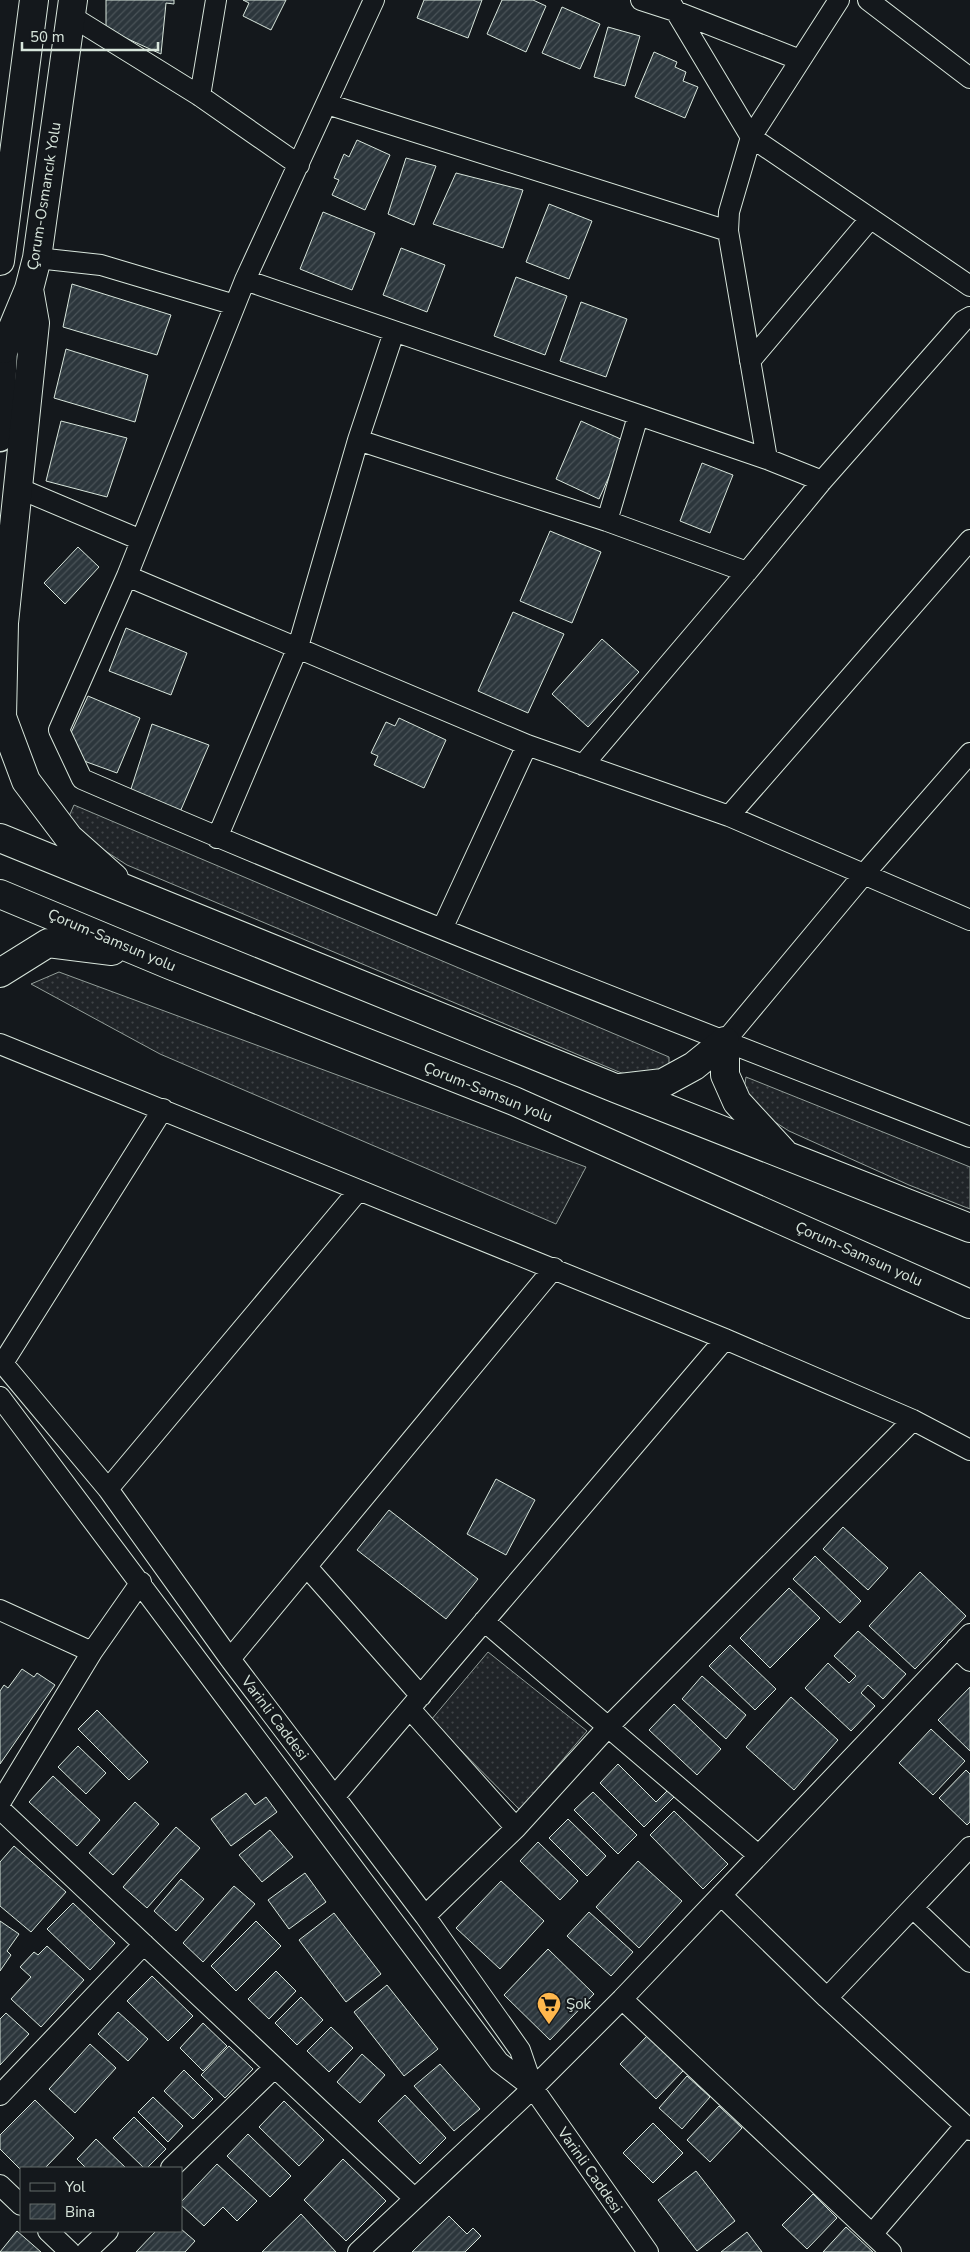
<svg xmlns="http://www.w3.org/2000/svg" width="970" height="2252" font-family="'Nunito Sans',sans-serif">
<defs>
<pattern id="grass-dots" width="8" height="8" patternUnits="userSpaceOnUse" patternTransform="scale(1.25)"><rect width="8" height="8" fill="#202428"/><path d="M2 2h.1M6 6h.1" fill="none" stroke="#404447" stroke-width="1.8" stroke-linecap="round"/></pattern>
<pattern id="building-hatch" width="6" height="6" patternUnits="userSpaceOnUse" patternTransform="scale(1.25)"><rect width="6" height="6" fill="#2c363c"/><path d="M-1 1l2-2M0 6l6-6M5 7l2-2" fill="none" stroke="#4a5358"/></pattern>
</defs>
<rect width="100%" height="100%" fill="#14181c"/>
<path fill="url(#grass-dots)" stroke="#939e99" d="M74 805 669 1057V1070L631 1077 127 865 96 845 67 821Z
M59 972 586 1167 556 1224 160 1054 31 984Z
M746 1077 970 1167V1209L909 1185 789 1131 742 1101Z
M488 1652 587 1731 520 1810 431 1720Z"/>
<path fill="url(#building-hatch)" stroke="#d8e6dc" d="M106 0H174V4L166 3 161 54 106 29Z
M243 0H286L271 30 243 16 249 3Z
M424 0H482L468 38 417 18Z
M502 0H533L546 6 526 52 487 34Z
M562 7 600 24 580 69 542 53Z
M608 27 640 36 625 86 594 77Z
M654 52 677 62 675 67 686 72 683 81 698 87 685 118 635 97Z
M357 140 390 155 365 210 332 195 339 180 334 178 344 154 349 157Z
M406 158 436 166 414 225 388 214Z
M456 173 523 190 503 248 433 224Z
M549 204 592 221 569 279 526 262Z
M323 212 375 233 352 290 300 269Z
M401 248 445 265 427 312 383 295Z
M516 277 567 296 545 355 494 336Z
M72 284 171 315 157 355 63 327Z
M581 302 627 319 606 377 560 361Z
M66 349 148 375 135 422 54 398Z
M61 421 127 438 107 497 46 481Z
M581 421 625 441 599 499 556 479Z
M702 463 733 475 710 533 680 521Z
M550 531 601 552 572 623 520 601Z
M78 547 99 567 65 604 44 583Z
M513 612 564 634 528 713 478 691Z
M126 628 187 653 171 695 109 671Z
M602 639 639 672 588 727 552 694Z
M88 696 140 718 117 773 84 761 70 735Z
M399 718 446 740 424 788 374 765 378 756 371 753 386 722 395 726Z
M152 724 209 745 180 812 130 792Z
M496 1479 535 1500 506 1555 467 1534Z
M389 1510 478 1579 446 1619 357 1550Z
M843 1527 888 1568 868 1590 823 1549Z
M815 1556 861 1601 840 1623 793 1579Z
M920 1572 966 1616 915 1669 869 1626Z
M789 1588 820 1618 770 1668 740 1638Z
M858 1631 906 1674 883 1699 868 1685 861 1693 875 1706 851 1731 805 1688 828 1663 849 1683 856 1676 834 1656Z
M730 1645 776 1689 755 1710 709 1666Z
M22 1669 34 1677 37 1673 55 1685 0 1764V1691L4 1685 8 1688Z
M702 1676 746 1715 726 1739 682 1699Z
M970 1687V1751L938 1720Z
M791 1697 838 1740 794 1790 746 1747Z
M674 1704 721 1749 697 1775 649 1730Z
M97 1710 148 1762 129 1780 78 1729Z
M931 1729 965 1761 933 1795 899 1763Z
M78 1746 106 1773 86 1794 58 1767Z
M618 1764 656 1802 668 1790 674 1797 644 1827 600 1783Z
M966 1770 970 1774V1822L967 1825 939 1798Z
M53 1776 100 1820 77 1846 29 1802Z
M593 1792 637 1835 618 1854 574 1810Z
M246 1793 255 1805 266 1797 277 1812 231 1846 211 1819Z
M135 1802 159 1824 113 1875 89 1853Z
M674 1811 728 1864 703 1889 650 1835Z
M568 1819 606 1856 587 1876 549 1838Z
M176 1827 200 1848 147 1908 123 1887Z
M270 1830 293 1857 262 1882 239 1855Z
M538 1842 578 1881 560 1900 520 1861Z
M14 1846 66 1892 31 1932 0 1906V1862Z
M638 1861 682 1901 639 1948 596 1907Z
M305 1873 326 1902 289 1929 268 1900Z
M181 1879 204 1899 176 1931 154 1911Z
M501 1881 544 1921 500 1969 456 1928Z
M234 1886 255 1904 203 1962 183 1943Z
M73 1903 115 1943 90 1970 47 1929Z
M589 1912 633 1952 611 1976 567 1936Z
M334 1913 381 1974 346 2002 299 1940Z
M0 1921 19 1934 7 1951 11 1955 0 1971Z
M256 1921 281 1946 236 1991 211 1966Z
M47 1946 84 1980 41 2027 11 1999 31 1977 20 1967 34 1952 38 1955Z
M548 1949 594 1994 550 2040 504 1995Z
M276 1971 296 1991 269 2019 248 1999Z
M152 1976 193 2016 168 2041 127 2001Z
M387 1985 438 2049 404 2076 354 2012Z
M301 1997 323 2020 297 2045 275 2023Z
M118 2012 148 2039 128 2061 98 2034Z
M6 2013 29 2034 0 2065V2019Z
M203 2023 227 2046 203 2071 180 2048Z
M331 2027 353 2048 329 2072 307 2051Z
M647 2036 683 2071 656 2099 620 2064Z
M90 2044 116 2068 75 2113 49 2089Z
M229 2046 253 2069 225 2098 201 2075Z
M362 2054 385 2075 360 2103 337 2082Z
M440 2064 480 2109 454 2131 414 2086Z
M184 2070 213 2099 193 2119 164 2091Z
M687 2076 710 2097 682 2129 659 2108Z
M405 2095 446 2138 420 2164 378 2121Z
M153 2097 183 2126 168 2142 138 2112Z
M35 2100 74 2138 45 2168 21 2170 0 2149V2135Z
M284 2101 324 2140 299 2166 259 2127Z
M719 2106 742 2128 710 2162 687 2140Z
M134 2117 166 2149 147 2168H144L113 2138Z
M653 2123 683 2153 653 2183 623 2153Z
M248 2134 291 2176 270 2197 227 2156Z
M96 2139 126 2168H86L77 2159Z
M343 2159 386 2201 346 2241 304 2200Z
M217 2164 257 2201 237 2221 223 2207 204 2226 181 2205V2202Z
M696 2171 735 2221 697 2251 658 2200Z
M813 2194 837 2218 807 2249 782 2225Z
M301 2214 336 2252H262Z
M449 2216 467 2234 473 2228 481 2236 465 2252H412Z
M846 2227 873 2252H823Z
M181 2229 195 2241 185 2252H136L156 2231H181Z
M17 2231 41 2252H0Z
M747 2232 762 2252H721Z"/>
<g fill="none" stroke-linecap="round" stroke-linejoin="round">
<defs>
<path id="minor" d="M374 0 245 280 127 576 59 730 82 779C375 906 673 1021 970 1137
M641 0 675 11 800 60
M669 0 751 137 729 212 728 231 767 459
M839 0 751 137 970 286
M868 0 970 78
M71 16 200 96 299 165
M200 96 216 0
M327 104 728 231
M37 258 101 265 235 305
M245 280 767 459 822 481
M750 361 870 219
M358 440 607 521 747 572
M18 488 141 540
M607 521 638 416
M127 576 527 745 729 816 970 920
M583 765 747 572 822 481 963 321 970 317
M729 816 970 540
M217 838 298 647 358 440 394 332
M442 929 527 745
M725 1041 865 873 970 753
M0 1044 725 1339 913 1420 970 1450
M0 1360 108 1489 230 1659 425 1916 520 2050 533 2088 648 2252
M3 1363 163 1109
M0 1397 499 2062 533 2088
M108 1489 358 1191
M307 1567 421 1696
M0 1610 92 1652
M484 1621 758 1855
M956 1648 970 1661
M230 1659 554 1268
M410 1709 516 1828
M335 1796 725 1339
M0 1803 92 1652 141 1582
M0 1809 414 2198
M721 1895 827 1998 970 2130
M913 1908 970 1962
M425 1916 516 1828 607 1728 913 1420
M827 1998 970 1847
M622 1999 891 2252
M0 2095 144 1944
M171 2168 274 2068
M0 2185 21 2205
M48 2231 70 2252
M873 2233 965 2126
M86 2252 108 2231
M358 2252 533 2088 622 1999 970 1634"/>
<path id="major" d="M0 438 4 349"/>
<path id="highway" d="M0 261 34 0
M29 289 35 323 4 623 2 717 26 781 69 838 114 878
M4 349 29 289 37 258 73 0
M0 838 615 1088 970 1228
M0 894 170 965 514 1101 970 1304
M0 973 48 943 112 951
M725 1041V1075L737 1102 783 1152
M620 1088 663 1083 694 1066 725 1041"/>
</defs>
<use href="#minor" stroke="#d8e6dc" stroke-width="22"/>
<use href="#major" stroke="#d8e6dc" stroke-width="29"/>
<use href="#highway" stroke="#d8e6dc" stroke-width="30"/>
<use href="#minor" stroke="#14181c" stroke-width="20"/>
<use href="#major" stroke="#14181c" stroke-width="26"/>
<use href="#highway" stroke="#14181c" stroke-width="28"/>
</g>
<defs>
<symbol id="supermarket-pin" viewBox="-11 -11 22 30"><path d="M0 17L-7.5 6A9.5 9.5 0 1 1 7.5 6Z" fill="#ffb74d" stroke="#14181c"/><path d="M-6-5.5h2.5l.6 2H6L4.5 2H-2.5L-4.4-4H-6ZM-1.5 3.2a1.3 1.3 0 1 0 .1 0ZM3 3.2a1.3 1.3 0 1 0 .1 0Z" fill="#111"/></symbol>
</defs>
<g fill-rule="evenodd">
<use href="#supermarket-pin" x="535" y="1990" width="28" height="38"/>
</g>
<g text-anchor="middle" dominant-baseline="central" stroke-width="4" stroke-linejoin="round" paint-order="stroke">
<g font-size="15" fill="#d8e6dc" stroke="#14181c">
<text transform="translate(44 196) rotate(-81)">Çorum-Osmancık Yolu</text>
<text transform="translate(112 940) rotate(23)">Çorum-Samsun yolu</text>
<text transform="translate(488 1092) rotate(22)">Çorum-Samsun yolu</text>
<text transform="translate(859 1254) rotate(24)">Çorum-Samsun yolu</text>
<text transform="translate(275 1718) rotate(53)">Varinli Caddesi</text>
<text transform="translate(590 2170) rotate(55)">Varinli Caddesi</text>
</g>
<g font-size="15" fill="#d8e6dc" stroke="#14181c" text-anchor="start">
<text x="566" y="2004">Şok</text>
</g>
</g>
<rect x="20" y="2167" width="162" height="65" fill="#14181c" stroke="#626a69"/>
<rect x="30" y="2183" width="25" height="8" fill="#14181c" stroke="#626a69"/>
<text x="65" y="2192" font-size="15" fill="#d8e6dc">Yol</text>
<rect x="30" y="2204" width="25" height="15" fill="url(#building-hatch)" stroke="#626a69"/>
<text x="65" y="2217" font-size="15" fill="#d8e6dc">Bina</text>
<path d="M22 42v8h136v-8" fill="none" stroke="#d8e6dc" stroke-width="2.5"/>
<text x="30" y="42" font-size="15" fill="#d8e6dc" stroke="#14181c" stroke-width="4" paint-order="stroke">50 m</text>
</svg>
